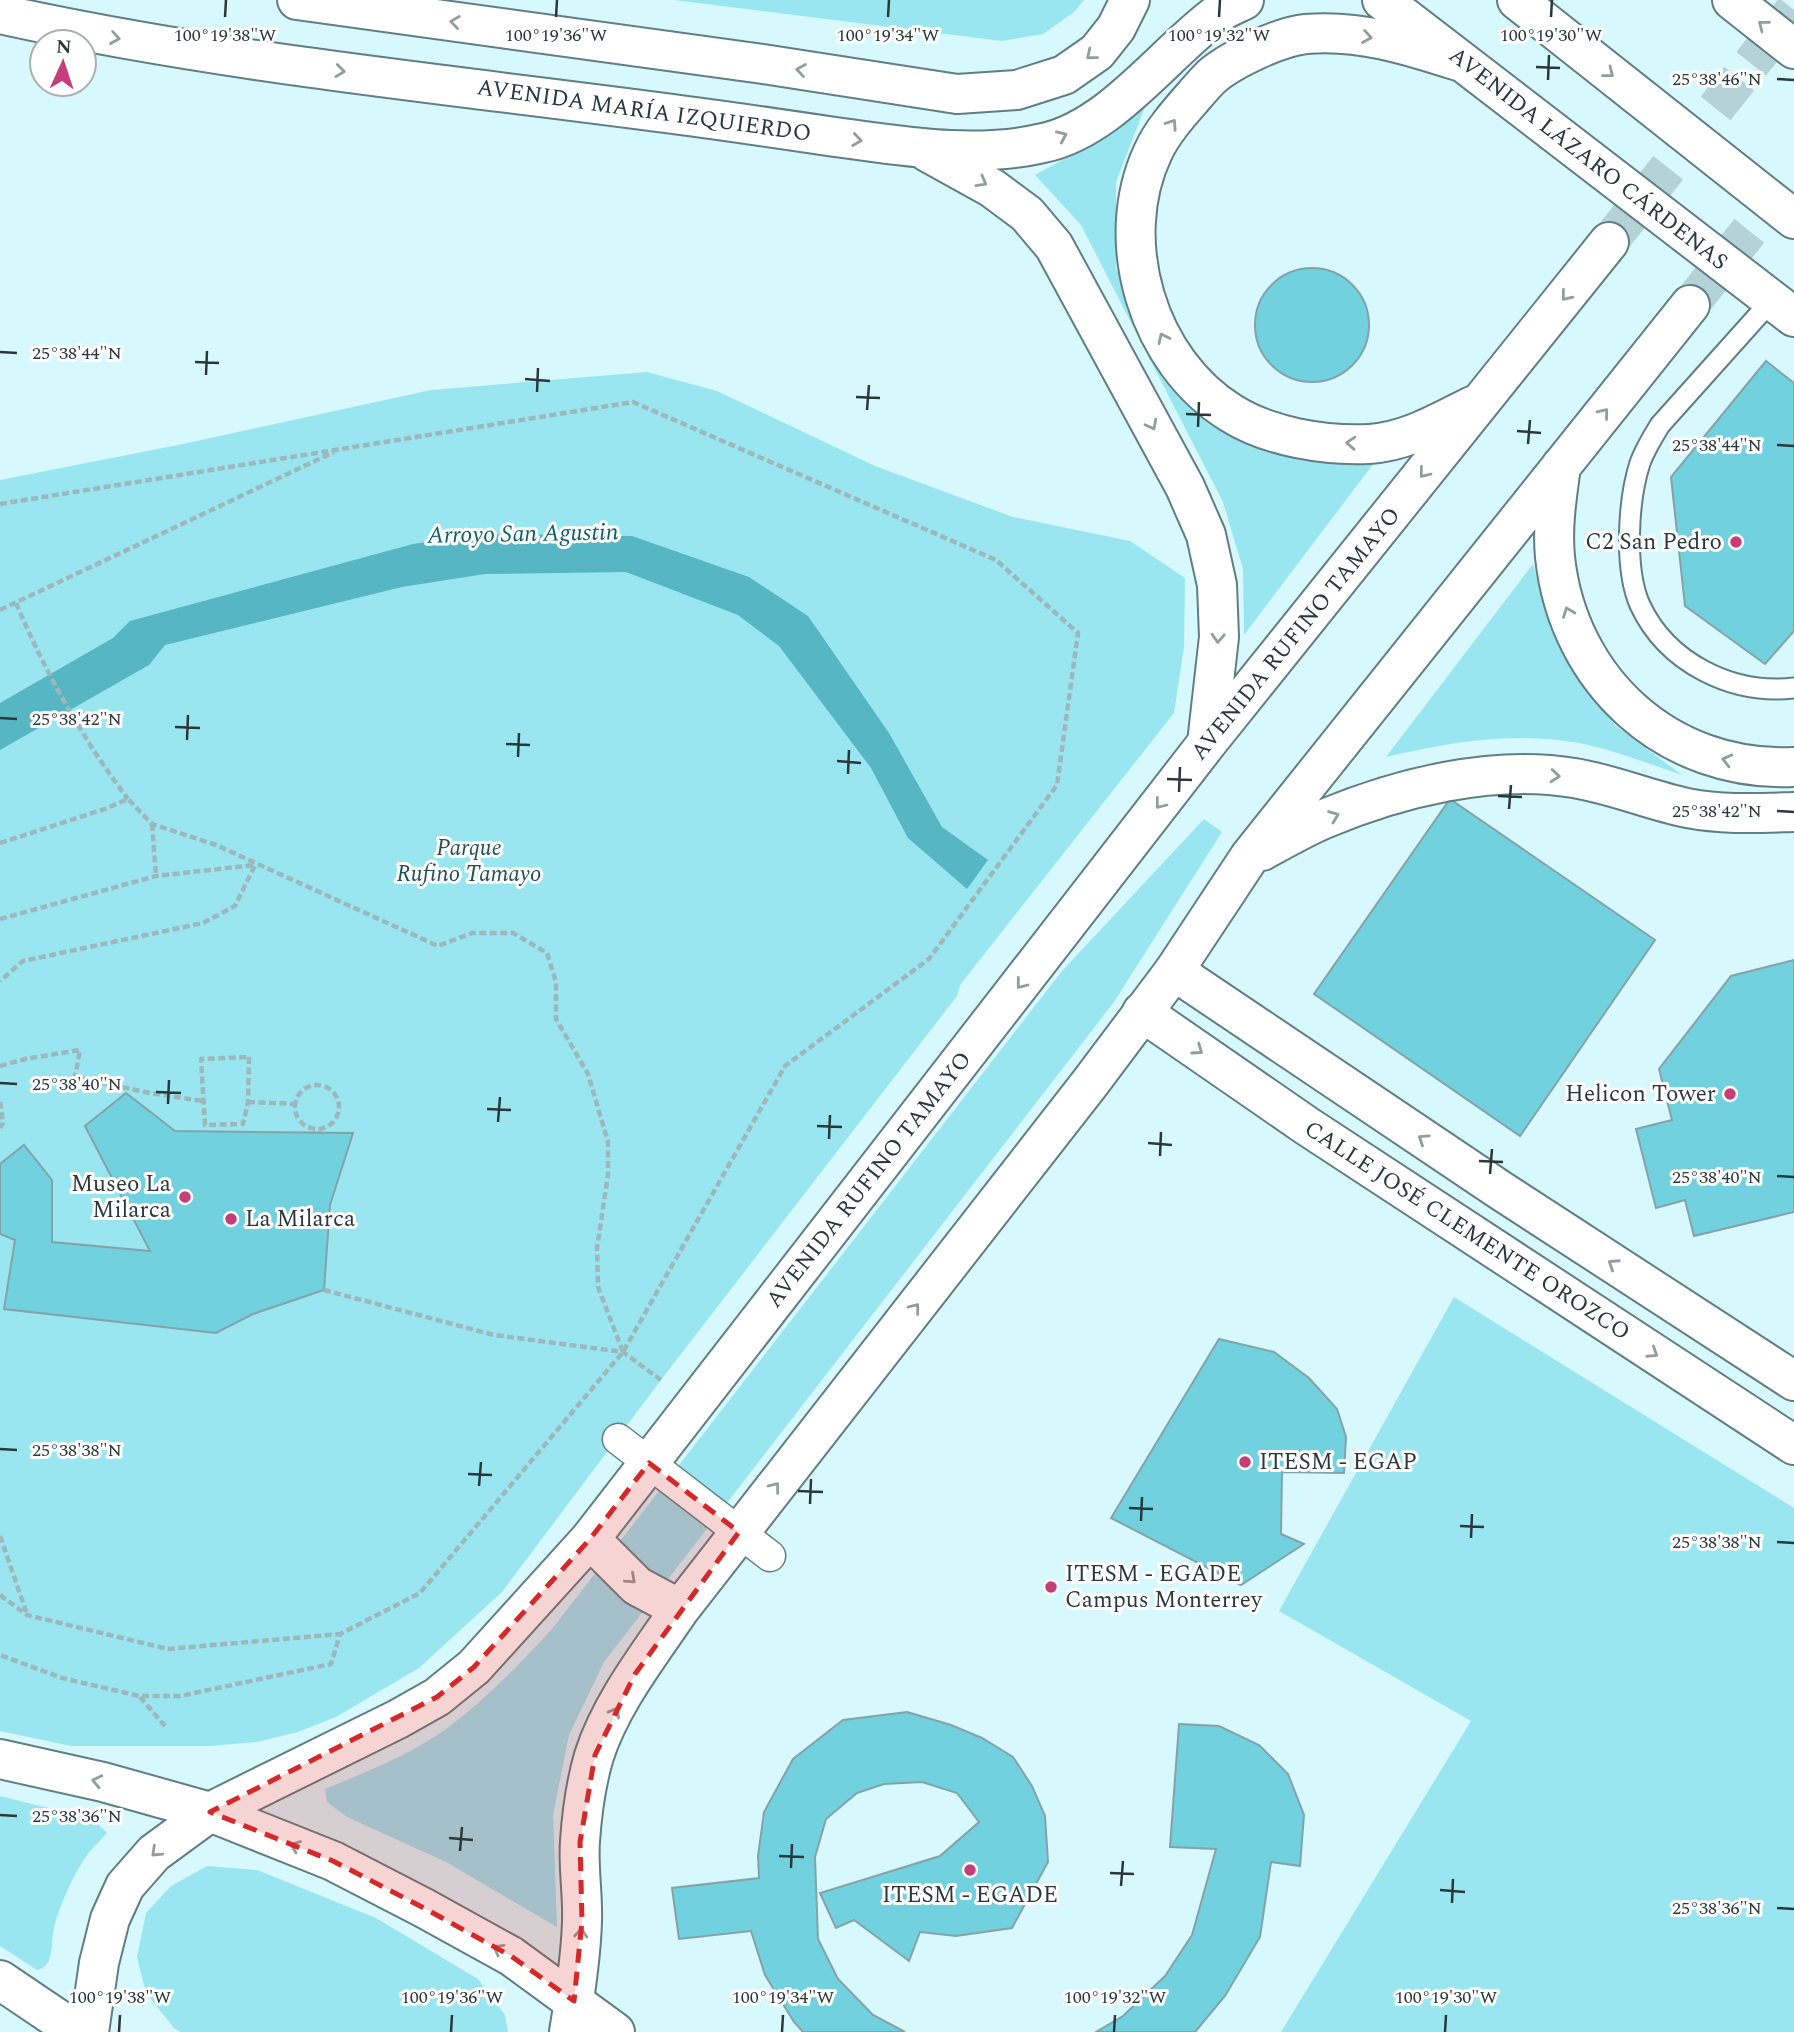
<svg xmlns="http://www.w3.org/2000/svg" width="1794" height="2032" font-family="Spectral,serif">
<rect width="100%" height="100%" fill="#d7f8fd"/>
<path fill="#99e6f1" d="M674 0H1084L1074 12 1043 34 1002 41Z
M1150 94 1116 182V268L1170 369 1207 403 1386 447 1244 635 1243 569 1223 502 1081 225 1035 175 1086 147Z
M647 372 717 391 875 466 1013 517 1130 541 1185 578 1184 647 1174 713 960 985 957 996 661 1380 502 1592 419 1668 336 1717 298 1732 257 1742 210 1746H71L0 1731V480L183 444 431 390Z
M1533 564 1547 617 1573 670 1615 725 1682 775C1649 764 1614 750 1579 743 1514 731 1449 742 1386 757Z
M1204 819 1222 832 1114 1002 604 1662 569 1735 553 1815 557 1927 446 1862 347 1817 327 1802 325 1789C366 1772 410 1755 446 1729 485 1700 519 1665 552 1629L1062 971Z
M1454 1297 1794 1508V2032H1281L1471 1721 1279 1611Z
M0 1796 93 1819 107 1833C100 1841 91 1849 85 1858 73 1876 59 1907 54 1928 50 1944 56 1965 37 1970L0 1946Z
M207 1866 257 1870 376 1918 478 1979 505 2015 508 2032H180L174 2028 146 1993 137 1957 146 1913 171 1886Z"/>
<path fill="#56b6c4" d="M482 534 632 536 749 577 808 616 889 733 942 827 988 860 967 889 908 838 871 768 779 646 738 615 626 572 485 574 402 587 165 645 149 665 0 750V703L113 638 130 621 413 544Z"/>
<path fill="#72d1df" stroke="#84a3a8" stroke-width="2" d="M1255 325a57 57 0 1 1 114 0a57 57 0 1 1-114 0Z
M1766 361 1794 383V631L1765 664 1685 606 1671 477Z
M1450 799 1655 940 1520 1136 1314 994Z
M1794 960V1212L1694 1236 1685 1200 1656 1208 1636 1129 1672 1120 1659 1069 1731 976Z
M126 1093 175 1131 353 1133 330 1205 324 1290 253 1314 216 1333 4 1309 15 1240 0 1234V1164L24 1145 52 1180V1242L150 1251 85 1126Z
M1219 1339 1274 1352 1309 1378 1337 1409 1346 1437 1344 1473 1282 1472 1281 1534 1304 1544 1241 1585 1111 1518Z
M907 1712 951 1725 982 1738 1013 1757 1032 1786 1045 1816 1048 1862 1012 1928 956 1936 920 1932 909 1961 854 1920 836 1928 820 1893 940 1856 979 1822 957 1793 922 1782 884 1784 857 1793 826 1819 815 1857 818 1939 838 1979 873 2015 905 2032H803L794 2022 765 1975 751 1931 679 1939 672 1888 759 1878 758 1856 764 1812 793 1759 843 1720Z
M1179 1724 1219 1726 1259 1745 1288 1774 1304 1815 1300 1866 1271 1862 1260 1937 1225 1996 1195 2032H1096L1123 2016 1165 1976 1192 1935 1216 1849 1170 1847Z"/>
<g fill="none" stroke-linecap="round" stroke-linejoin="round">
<path stroke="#b5d2d6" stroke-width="38" stroke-dasharray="38 19" stroke-linecap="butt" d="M1609 242 1794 10
M1690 305 1794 175"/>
<defs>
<path id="service" d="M1772 300 1660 425C1652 438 1645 449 1640 463 1628 500 1624 569 1640 605 1667 663 1732 695 1794 688"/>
<path id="pedestrian" d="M618 1439 770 1556"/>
<path id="minor" d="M1174 971 1500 1190 1794 1381
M1142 1012 1307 1126 1794 1445"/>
<path id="tertiary" d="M297 0 763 64 957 94 1017 90 1064 75 1097 52 1116 28 1130 0
M1382 0 1794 317
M0 14C222 63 448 84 673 114 727 121 781 129 835 137 903 146 975 159 1043 143 1110 129 1162 56 1215 16 1223 9 1234 5 1244 0
M1461 62C1411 46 1360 29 1306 34 1281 36 1230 60 1211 77 1205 83 1199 90 1193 97 1179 113 1162 132 1153 152 1111 241 1148 362 1231 413 1269 437 1325 446 1369 444 1406 442 1440 422 1472 406
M927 152 992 188 1027 214 1054 246 1185 487 1206 535 1217 585 1219 637 1207 743
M1561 466C1557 496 1552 526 1555 557 1568 681 1668 773 1794 767
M1262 851C1282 840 1303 828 1324 819 1398 788 1493 764 1574 778 1612 784 1649 800 1687 808 1723 815 1758 813 1794 812
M590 1539 637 1586 680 1609
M89 2032 99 1963 110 1919 125 1886 154 1853 210 1812 398 1719 437 1697 474 1667 590 1539 1207 743 1609 242
M569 2032C575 1996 581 1958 582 1921 583 1894 578 1867 580 1841 582 1812 586 1783 594 1756 611 1703 649 1655 680 1609L1090 1083 1174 971 1250 856 1690 305"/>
<path id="secondary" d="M0 1759 103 1782 210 1812 333 1861 424 1908 511 1956 615 2032
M0 1980 77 2032"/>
<path id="trunk" d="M1517 0 1794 219
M1732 0 1794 49"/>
</defs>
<use href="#service" stroke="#607e83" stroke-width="23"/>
<use href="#pedestrian" stroke="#607e83" stroke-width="33"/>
<use href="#minor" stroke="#607e83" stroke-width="42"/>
<use href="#tertiary" stroke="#607e83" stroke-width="42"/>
<use href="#secondary" stroke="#607e83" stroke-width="42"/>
<use href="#trunk" stroke="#607e83" stroke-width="42"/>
<path stroke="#9db8bc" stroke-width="4.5" stroke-dasharray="7 3.5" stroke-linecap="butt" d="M0 504 633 402 996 560 1078 633 1057 785 929 959 785 1066 623 1352 420 1593 340 1634 331 1664 180 1696H139L62 1678 0 1655
M16 603C45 672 83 740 128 799
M0 610 334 452
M152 824 156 876
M0 843 105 809 128 799 152 824 216 845 438 946 472 933H513L547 953 556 982V1019L588 1074 608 1142V1175L597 1248 598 1287 623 1352
M0 919 156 876 255 865 235 906 203 923 23 961 0 981
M249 1057 248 1102 243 1124 205 1125 201 1059Z
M0 1066 25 1059 80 1050 75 1077 150 1093 203 1101
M295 1107a22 22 0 1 1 44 0a22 22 0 1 1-44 0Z
M0 1102 3 1123 0 1128
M248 1102 296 1104
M324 1290 494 1335 623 1352 661 1380
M0 1536 27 1614
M0 1595 27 1615 168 1649 340 1634
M140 1697 165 1726"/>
<use href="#service" stroke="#fff" stroke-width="19"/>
<use href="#pedestrian" stroke="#fff" stroke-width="30"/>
<use href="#minor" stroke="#fff" stroke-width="38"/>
<use href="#tertiary" stroke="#fff" stroke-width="38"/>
<use href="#secondary" stroke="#fff" stroke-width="38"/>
<use href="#trunk" stroke="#fff" stroke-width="38"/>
</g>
<defs><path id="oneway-chevron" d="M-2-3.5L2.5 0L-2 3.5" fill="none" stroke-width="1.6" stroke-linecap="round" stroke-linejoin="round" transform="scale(1.75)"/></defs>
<g stroke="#959c9c">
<use href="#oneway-chevron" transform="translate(455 22) rotate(-172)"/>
<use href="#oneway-chevron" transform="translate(1763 25) rotate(-142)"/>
<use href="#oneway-chevron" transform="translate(1367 37) rotate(10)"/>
<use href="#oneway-chevron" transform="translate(115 38) rotate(9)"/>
<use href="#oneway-chevron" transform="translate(1091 55) rotate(141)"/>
<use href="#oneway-chevron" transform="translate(801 70) rotate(-171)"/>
<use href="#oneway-chevron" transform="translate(340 71) rotate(7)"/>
<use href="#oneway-chevron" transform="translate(1609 73) rotate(38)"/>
<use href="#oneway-chevron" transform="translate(1172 124) rotate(-56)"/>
<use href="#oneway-chevron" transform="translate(1062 136) rotate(-24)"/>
<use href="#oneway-chevron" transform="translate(857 140) rotate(8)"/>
<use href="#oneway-chevron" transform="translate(982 182) rotate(29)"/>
<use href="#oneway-chevron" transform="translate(1566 296) rotate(129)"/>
<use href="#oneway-chevron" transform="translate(1163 338) rotate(-116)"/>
<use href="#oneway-chevron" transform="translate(1604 413) rotate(-51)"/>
<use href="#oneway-chevron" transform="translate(1152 425) rotate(62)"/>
<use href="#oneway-chevron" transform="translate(1351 443) rotate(-176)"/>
<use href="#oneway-chevron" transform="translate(1424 473) rotate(129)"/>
<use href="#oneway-chevron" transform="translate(1568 612) rotate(-111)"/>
<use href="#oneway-chevron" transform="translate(1218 638) rotate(93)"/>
<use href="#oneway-chevron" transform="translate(1727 760) rotate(-166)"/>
<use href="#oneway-chevron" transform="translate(1555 776) rotate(5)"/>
<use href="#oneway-chevron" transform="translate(1160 804) rotate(128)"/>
<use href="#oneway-chevron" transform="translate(1334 816) rotate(-21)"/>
<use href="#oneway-chevron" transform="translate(1021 984) rotate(128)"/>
<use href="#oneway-chevron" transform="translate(1198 1050) rotate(35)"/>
<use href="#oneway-chevron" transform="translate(1423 1139) rotate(-146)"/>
<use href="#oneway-chevron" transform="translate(1613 1264) rotate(-147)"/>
<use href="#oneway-chevron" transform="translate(915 1308) rotate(-52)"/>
<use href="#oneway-chevron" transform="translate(1653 1353) rotate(33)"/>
<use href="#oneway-chevron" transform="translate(775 1487) rotate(-52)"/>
<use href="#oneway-chevron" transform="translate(631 1579) rotate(42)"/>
<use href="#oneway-chevron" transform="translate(615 1712) rotate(-61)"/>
<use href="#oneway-chevron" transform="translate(97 1781) rotate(-167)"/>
<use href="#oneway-chevron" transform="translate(295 1846) rotate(-158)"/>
<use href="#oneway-chevron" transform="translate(156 1852) rotate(137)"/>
<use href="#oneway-chevron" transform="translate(581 1933) rotate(-85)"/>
<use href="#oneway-chevron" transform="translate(498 1949) rotate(-151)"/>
</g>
<path fill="#d62828" fill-opacity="0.2" stroke="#d62828" stroke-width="5" stroke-dasharray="14 9" stroke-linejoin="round" d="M649 1463 739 1532 635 1674 595 1755 580 1842 582 1921 574 2001 511 1956 424 1908 333 1861 210 1812 437 1697 474 1667 590 1539Z"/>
<path fill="none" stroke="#2b383a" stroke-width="2.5" d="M225 17 226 0M556 17 557 0M888 17 889 0M1219 17 1220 0M1551 17 1552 0M1536 67 1560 68M1777 79 1794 80M1548 80 1549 55M0 352 17 353M195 362 219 363M206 375 207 351M525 379 550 381M537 392 538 368M856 397 880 398M867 410 869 385M1186 414 1211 415M1198 427 1199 402M1517 431 1541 433M1528 444 1530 420M1777 445 1794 446M0 718 17 719M175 727 200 728M187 740 188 715M506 744 530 745M518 757 519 733M837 761 861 763M848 774 849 750M1167 779 1192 780M1179 792 1180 767M1498 796 1522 797M1509 809 1511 785M1777 811 1794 812M0 1083 17 1084M156 1092 181 1093M168 1104 169 1080M487 1109 511 1110M498 1122 500 1097M817 1126 842 1127M829 1139 830 1115M1148 1143 1172 1145M1160 1156 1161 1132M1479 1161 1503 1162M1490 1174 1492 1149M1777 1176 1794 1177M0 1449 17 1450M468 1474 492 1475M479 1486 481 1462M798 1491 823 1492M810 1504 811 1479M1129 1508 1153 1509M1141 1521 1142 1497M1460 1526 1484 1527M1471 1538 1472 1514M1777 1542 1794 1543M0 1815 17 1816M449 1838 473 1840M460 1851 462 1827M779 1856 804 1857M791 1868 792 1844M1110 1873 1134 1874M1121 1886 1123 1861M1440 1890 1465 1892M1452 1903 1453 1879M1777 1908 1794 1909M119 2032 120 2015M451 2032 452 2015M782 2032 783 2015M1114 2032 1115 2015M1445 2032 1446 2015"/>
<g fill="#c63d79" stroke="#fff" stroke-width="2.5">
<circle cx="1736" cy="542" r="7"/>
<circle cx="1730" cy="1094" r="7"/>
<circle cx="185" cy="1197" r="7"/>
<circle cx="231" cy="1219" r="7"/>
<circle cx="1245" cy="1462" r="7"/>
<circle cx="1051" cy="1587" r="7"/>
<circle cx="970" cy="1870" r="7"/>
</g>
<g text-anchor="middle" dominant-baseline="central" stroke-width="6" stroke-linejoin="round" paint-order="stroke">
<g font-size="23" fill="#2b383a" stroke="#fff">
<text transform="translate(644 111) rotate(8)">AVENIDA MARÍA IZQUIERDO</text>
<text transform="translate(1588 159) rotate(38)">AVENIDA LÁZARO CÁRDENAS</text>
<text transform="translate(1296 634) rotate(-51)">AVENIDA RUFINO TAMAYO</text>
<text transform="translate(869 1180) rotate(-52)">AVENIDA RUFINO TAMAYO</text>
<text transform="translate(1467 1231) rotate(33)">CALLE JOSÉ CLEMENTE OROZCO</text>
</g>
<g font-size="23" fill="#2b383a" stroke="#fff" text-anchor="end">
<text x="1722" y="542">C2 San Pedro</text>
<text x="1716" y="1094">Helicon Tower</text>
<text x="171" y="1184">Museo La<tspan x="171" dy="26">Milarca</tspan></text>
<text x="245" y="1219" text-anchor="start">La Milarca</text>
<text x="1259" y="1462" text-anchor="start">ITESM - EGAP</text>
<text x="1065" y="1574" text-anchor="start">ITESM - EGADE<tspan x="1065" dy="26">Campus Monterrey</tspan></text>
<text x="970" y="1895" text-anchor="middle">ITESM - EGADE</text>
</g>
<g font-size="23" font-style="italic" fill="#244f55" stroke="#fff">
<text x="469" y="848">Parque<tspan x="469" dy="26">Rufino Tamayo</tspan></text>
</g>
<g font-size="24" font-style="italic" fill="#0b5f69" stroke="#fff">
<text transform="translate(523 534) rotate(-1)">Arroyo San Agustin</text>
</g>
</g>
<g font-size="18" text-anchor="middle" fill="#2b383a" stroke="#fff" stroke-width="6" stroke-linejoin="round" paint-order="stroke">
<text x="225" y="41">100°19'38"W</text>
<text x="556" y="41">100°19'36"W</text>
<text x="888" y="41">100°19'34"W</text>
<text x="1219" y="41">100°19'32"W</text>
<text x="1551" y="41">100°19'30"W</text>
<text x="1717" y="85">25°38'46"N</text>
<text x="77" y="359">25°38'44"N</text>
<text x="1717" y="451">25°38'44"N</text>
<text x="77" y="725">25°38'42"N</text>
<text x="1717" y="817">25°38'42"N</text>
<text x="77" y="1090">25°38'40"N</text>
<text x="1717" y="1183">25°38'40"N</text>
<text x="77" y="1456">25°38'38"N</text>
<text x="1717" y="1548">25°38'38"N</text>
<text x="77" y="1822">25°38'36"N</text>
<text x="1717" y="1914">25°38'36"N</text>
<text x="120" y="2003">100°19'38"W</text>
<text x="452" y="2003">100°19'36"W</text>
<text x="783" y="2003">100°19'34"W</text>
<text x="1115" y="2003">100°19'32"W</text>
<text x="1446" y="2003">100°19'30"W</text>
</g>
<g transform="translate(63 63) rotate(3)"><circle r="33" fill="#ffffff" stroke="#aaafb0" stroke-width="2"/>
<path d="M0-5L12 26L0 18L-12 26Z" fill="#c63d79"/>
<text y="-10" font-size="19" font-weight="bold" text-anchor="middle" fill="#2b383a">N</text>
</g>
</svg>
